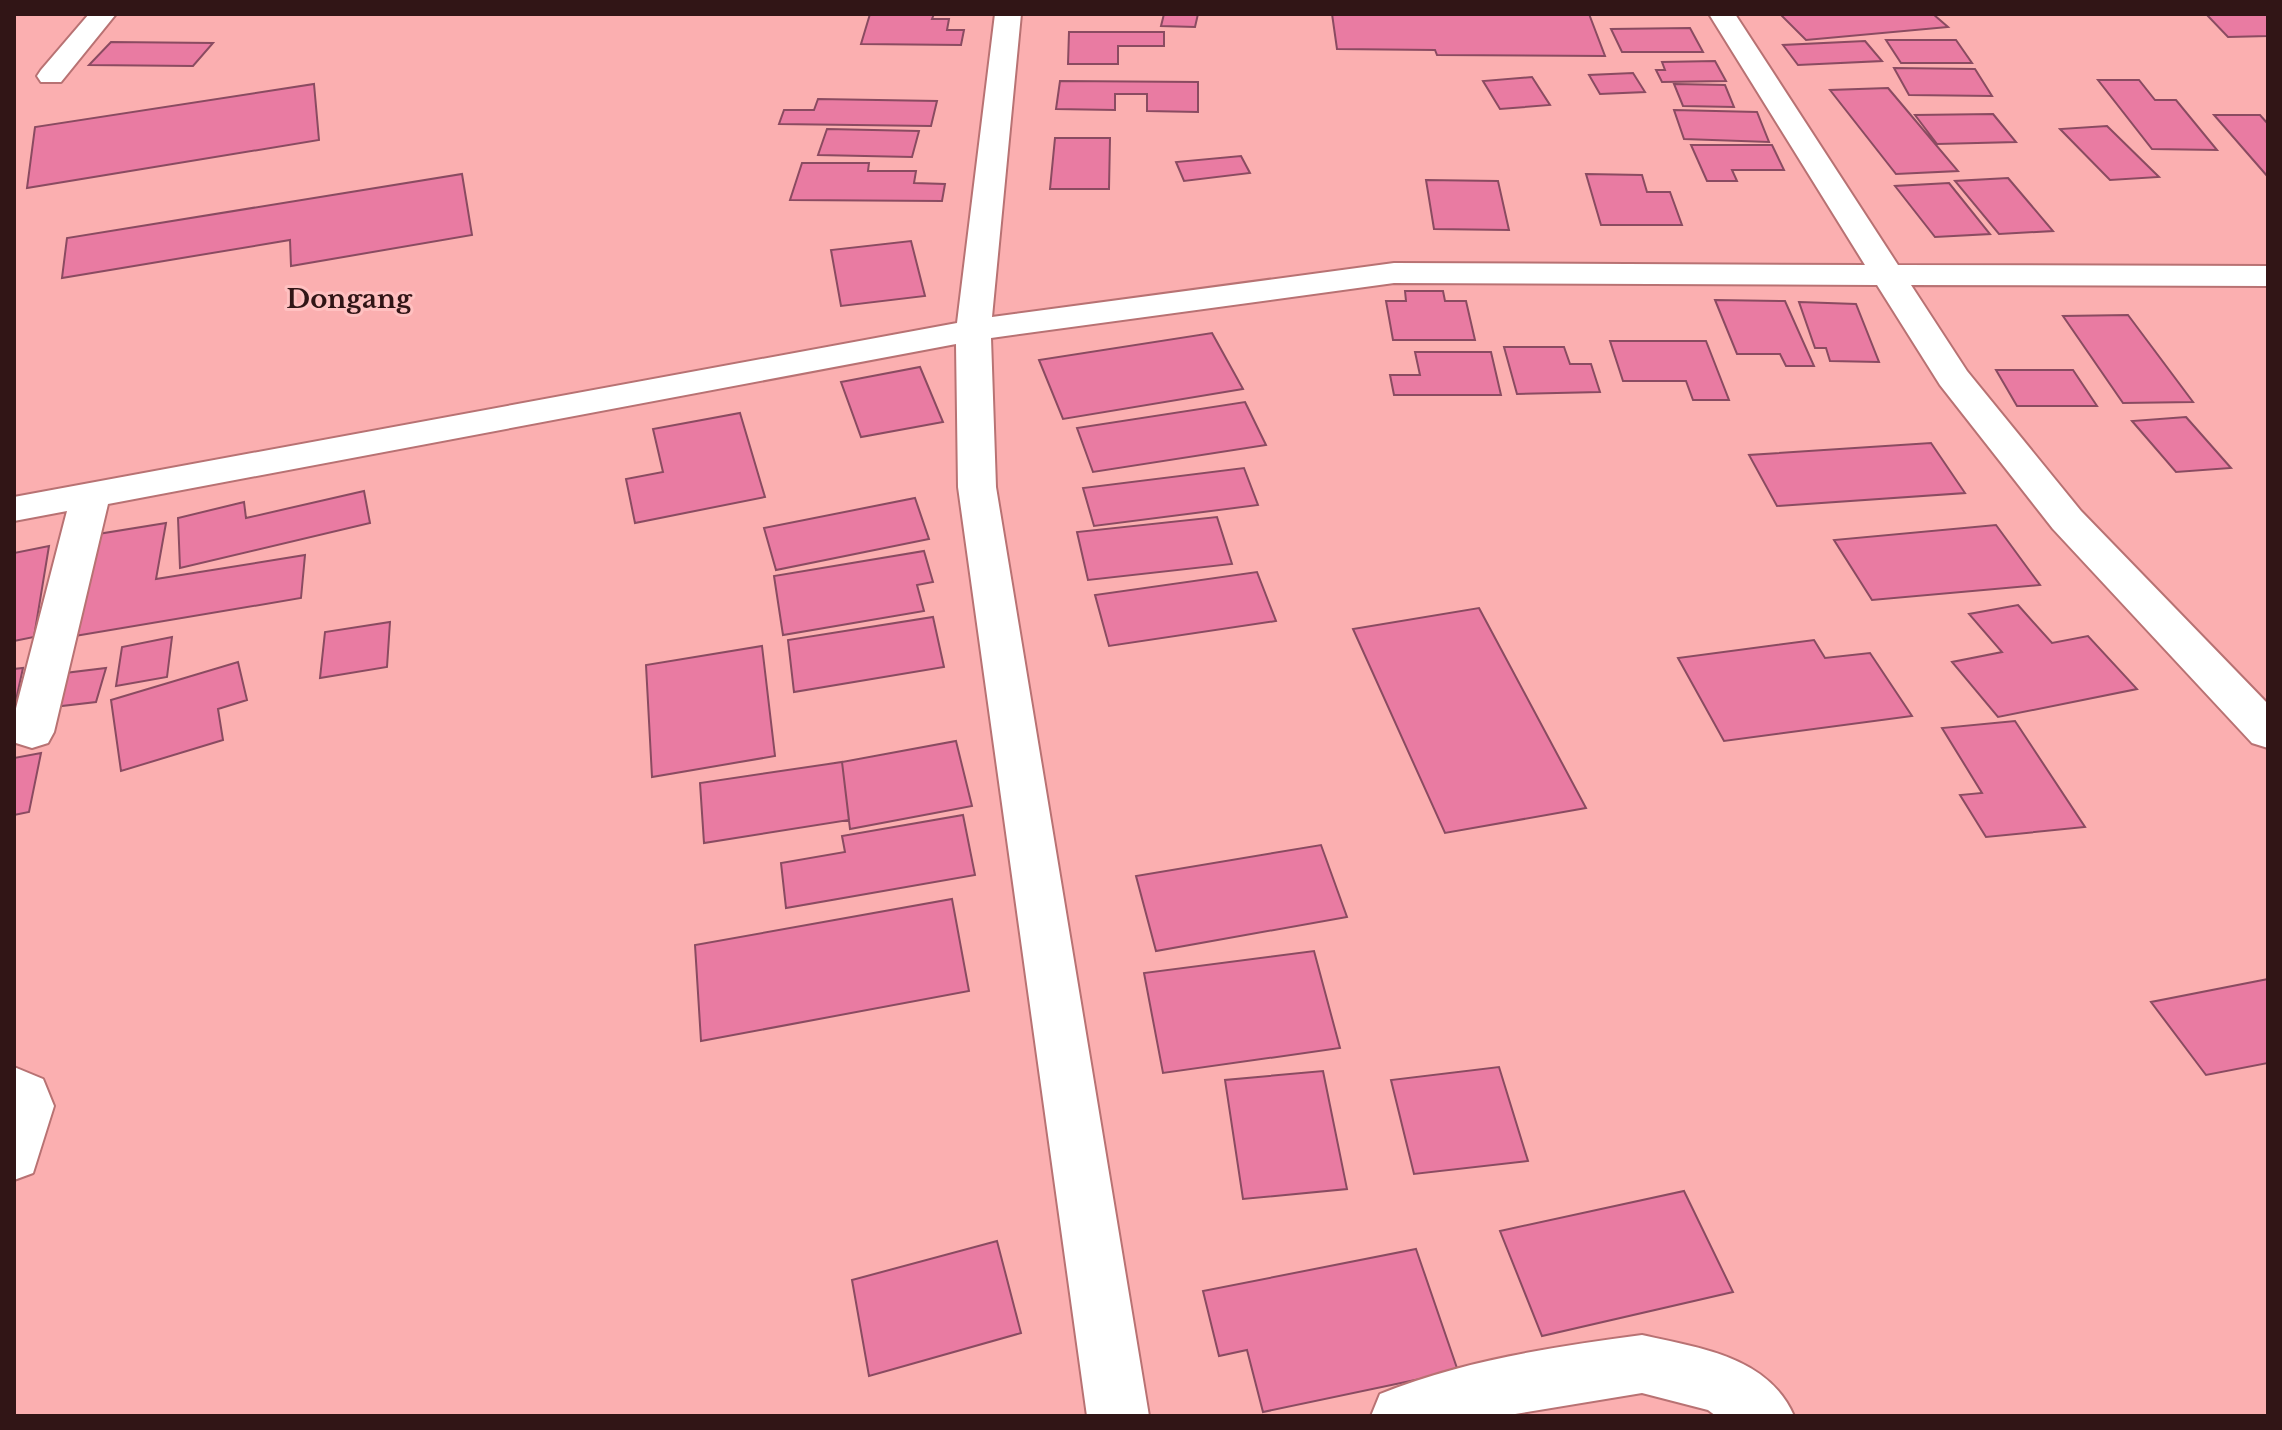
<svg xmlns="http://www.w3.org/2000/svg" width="2282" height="1430" font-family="'Libre Baskerville',serif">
<rect width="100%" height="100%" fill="#fbafb0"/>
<path fill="#e97ba2" stroke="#8a4b61" stroke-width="2" d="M870 14H934L932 19H949L947 30H964L961 45 861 44Z
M1164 14H1198L1195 27 1161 26Z
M1332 14H1589L1605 56 1437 55 1435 50 1337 49Z
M1933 14 1948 27 1806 40 1781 15Z
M2206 14H2267L2268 36 2228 37Z
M1690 28 1703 52H1622L1611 29Z
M1069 32H1164V46H1118V64H1068Z
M1886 40H1956L1972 63H1901Z
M1865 41 1882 61 1798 65 1783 45Z
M111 42 213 43 193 66 89 65Z
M1715 61 1726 81 1662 82 1656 70H1665L1662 62Z
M1894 68 1975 69 1992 96 1909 95Z
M1633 73 1645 92 1600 94 1589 75Z
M1532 77 1550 105 1500 109 1483 81Z
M2098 80H2139L2155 100H2176L2217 150 2152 149Z
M1060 81 1198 82V112L1147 111V94H1115V110L1056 109Z
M314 84 319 140 27 188 35 127Z
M1674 84 1725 85 1734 107 1683 106Z
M1888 88 1958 171 1896 174 1830 90Z
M818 99 937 101 931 126 779 124 784 110H814Z
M1674 110 1757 112 1769 142 1684 139Z
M1993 114 2016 142 1937 144 1915 115Z
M2214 115H2260L2268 124V177Z
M2107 126 2159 177 2110 180 2060 129Z
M827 129 919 131 912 157 818 155Z
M1055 138H1110L1109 189H1050Z
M1691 145H1772L1784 170H1732L1737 181H1707Z
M1241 156 1250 173 1184 181 1176 162Z
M802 163H869L868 171H916L914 183 945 184 942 201 790 200Z
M462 174 472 235 291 266 290 240 62 278 67 238Z
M1586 174 1642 175 1647 192H1670L1682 225H1601Z
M2008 178 2053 231 1999 234 1955 181Z
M1426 180 1498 181 1509 230 1434 229Z
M1949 183 1990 234 1935 237 1895 186Z
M911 241 925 296 841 306 831 250Z
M1405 291H1443L1445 301H1466L1475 340H1393L1386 301H1406Z
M1715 300 1785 301 1814 366H1786L1780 354H1737Z
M1799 302 1856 304 1879 362 1830 361 1826 348H1815Z
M2128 315 2193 402 2123 403 2063 316Z
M1212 333 1243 389 1063 419 1039 360Z
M1610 341H1706L1729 400H1693L1686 381H1623Z
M1504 347H1564L1570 364H1591L1600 392 1517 394Z
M1415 352H1491L1501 395H1394L1390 375H1420Z
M920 367 943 422 861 437 841 382Z
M1996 370H2073L2097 406H2017Z
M1245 402 1266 445 1093 472 1077 428Z
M740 413 765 497 635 523 626 479 663 472 653 429Z
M2186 417 2231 468 2176 472 2132 421Z
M1931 443 1965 493 1777 506 1749 455Z
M1244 468 1258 505 1094 526 1083 488Z
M364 491 370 523 180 568 178 518 244 502 246 518Z
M915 498 929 539 776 570 764 528Z
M1217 517 1232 564 1088 580 1077 532Z
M166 523 156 579 305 555 301 598 63 638 86 536Z
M1996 525 2040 585 1872 600 1834 540Z
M49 546 34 637 14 641V553Z
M924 551 933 582 917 585 924 611 783 635 774 576Z
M1257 572 1276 621 1109 646 1095 595Z
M2018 605 2052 643 2088 636 2137 689 1998 717 1952 662 2002 652 1969 614Z
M1479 608 1586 808 1445 833 1353 629Z
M933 617 944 667 794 692 788 640Z
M390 622 387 667 320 678 325 632Z
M172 637 167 677 116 686 122 647Z
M1814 640 1825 658 1870 653 1912 716 1724 741 1678 658Z
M762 646 775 756 652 777 646 665Z
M238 662 247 700 218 709 223 740 121 771 111 700Z
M23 668 16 700H14V669Z
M106 668 96 702 53 707 65 673Z
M2015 721 2085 827 1986 837 1960 795 1982 793 1942 728Z
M956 741 972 806 850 829 842 762Z
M41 753 29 812 14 815V758Z
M842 762 849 820 704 843 700 783Z
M963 815 975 875 786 908 781 863 845 852 842 836Z
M1321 845 1347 917 1156 951 1136 876Z
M952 899 969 991 701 1041 695 945Z
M1314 951 1340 1048 1163 1073 1144 973Z
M2268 979V1063L2206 1075 2151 1002Z
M1499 1067 1528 1161 1414 1174 1391 1080Z
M1323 1071 1347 1189 1243 1199 1225 1080Z
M1684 1191 1733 1292 1542 1336 1500 1231Z
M997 1241 1021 1333 869 1376 852 1280Z
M1416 1249 1458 1371 1263 1412 1247 1350 1219 1356 1203 1291Z"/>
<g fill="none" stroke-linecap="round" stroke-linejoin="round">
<defs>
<path id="minor" d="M89 14H116L61 82H41L37 76 41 70Z
M995 14H1021L992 317 1394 263 1865 265 1709 14H1735L1898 265 2268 266V286L1911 285 1967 371 2081 511 2268 704V748L2252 743 2053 529 1940 385 1877 285 1394 283 991 338 996 487 1149 1416H1087L958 487 956 344 108 504 54 732 48 743 32 748 16 743 14 716 67 511 14 521V497L957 323Z
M14 1067 43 1079 54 1106 33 1173 14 1180Z
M1642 1335C1699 1348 1768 1356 1794 1416H1716L1708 1410 1642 1393 1503 1416H1371L1380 1394C1464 1360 1553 1347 1642 1335Z"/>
</defs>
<use href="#minor" stroke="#b87273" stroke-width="4"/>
<use href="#minor" fill="#fff" fill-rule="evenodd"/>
</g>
<g text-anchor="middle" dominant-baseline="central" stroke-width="6" stroke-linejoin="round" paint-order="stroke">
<g font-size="26" font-weight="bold" fill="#311516" stroke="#ffc1c1">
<text x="349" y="299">Dongang</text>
</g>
</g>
<rect width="2282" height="1430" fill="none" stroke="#311516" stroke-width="32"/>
</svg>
